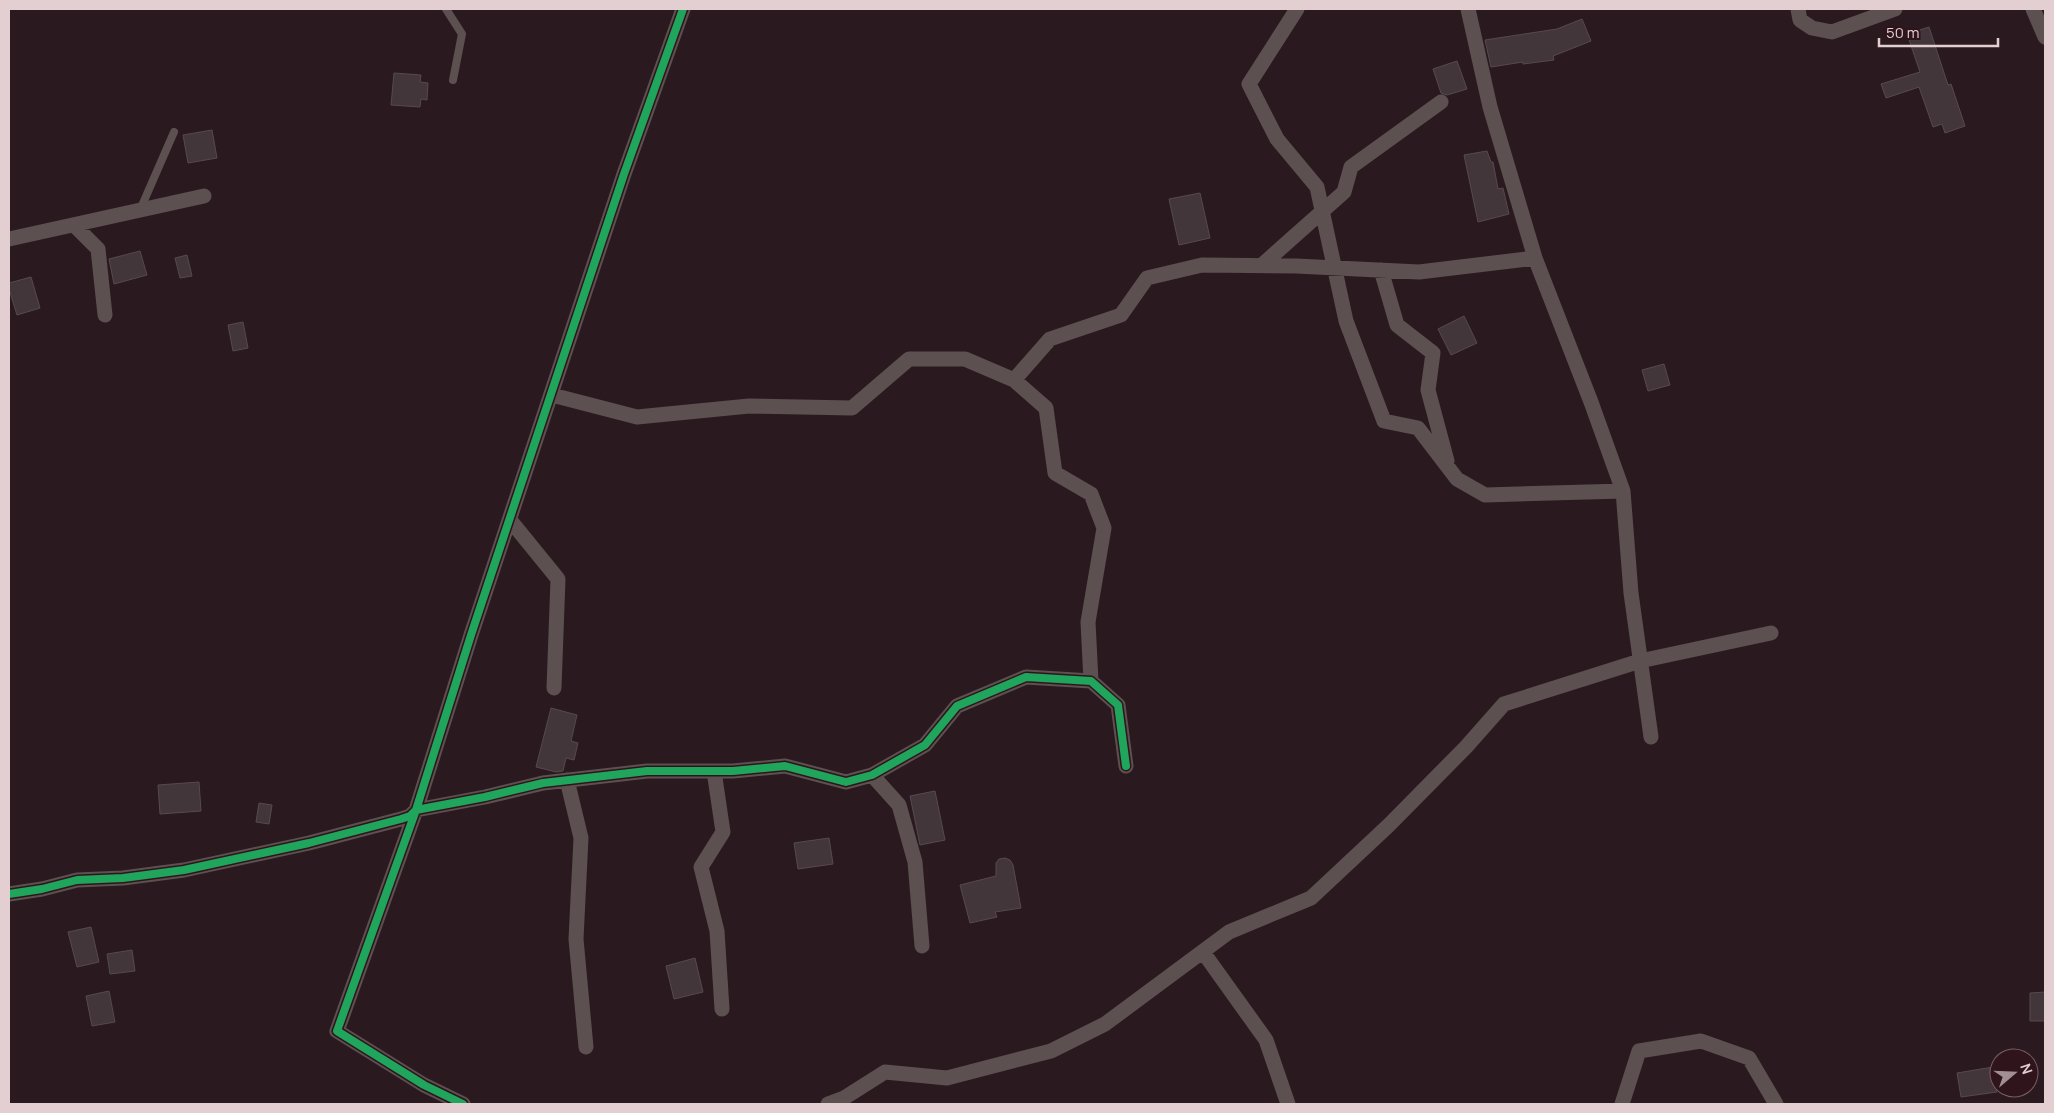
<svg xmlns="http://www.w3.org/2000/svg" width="2054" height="1113" font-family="Manrope,sans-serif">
<rect width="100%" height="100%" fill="#2a1a1f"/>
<path fill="#42363b" stroke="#56494f" d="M1582 19 1591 41 1553 56 1554 60 1523 64V62L1491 67 1485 40 1557 29Z
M1929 27 1948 85 1951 84 1965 126 1945 133 1942 124 1933 127 1919 87 1886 98 1881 84 1920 72 1907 34Z
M1457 61 1467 89 1447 95 1441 93 1433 69Z
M394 73 421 75 420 82 428 83 427 100 421 99 420 107 391 105Z
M212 130 217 158 188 163 183 135Z
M1487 151 1491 162H1493L1498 189 1503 188 1509 214 1478 222 1464 155Z
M1200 193 1210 238 1179 245 1169 199Z
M140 251 147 275 114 284 109 259Z
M187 255 192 276 180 278 175 258Z
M31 277 40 308 17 315 9 289V283Z
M1464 316 1477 343 1451 355 1438 329Z
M243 322 248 348 233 351 228 325Z
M1664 364 1670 385 1648 391 1642 370Z
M551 708 577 715 571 741 578 743 574 760 566 758 563 771 556 772 536 767Z
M199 782 201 811 160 814 158 785Z
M935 791 945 840 920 845 910 796Z
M259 803 272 805 269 824 256 822Z
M829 838 833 864 798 869 794 843Z
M1005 858 1010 860 1013 865 1021 908 995 912 997 917 970 923 960 885 996 876V863L999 859Z
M91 927 99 962 77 967 68 932Z
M132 950 135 971 110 974 107 954Z
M695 958 703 992 674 999 666 966Z
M109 991 115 1022 92 1026 86 996Z
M2045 992V1021H2030V993Z
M1993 1067 1997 1092 1961 1097 1957 1073Z"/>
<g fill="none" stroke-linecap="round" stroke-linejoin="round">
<path stroke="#5c5050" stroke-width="8" d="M446 9 462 34 453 80
M140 210 174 132"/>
<path stroke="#5c5050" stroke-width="15" d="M1297 9 1249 84 1277 139 1317 187 1346 321 1384 421 1418 428 1457 479 1485 495 1623 491
M1468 9 1490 107 1535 258 1591 402 1623 491 1631 593 1651 737
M1798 9 1800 20 1812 28 1832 32 1895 9
M2033 9 2045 37
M74 225 98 249 105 315
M9 239 204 196
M1262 265 1344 192 1351 167 1441 102
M1381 270 1397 325 1433 353 1428 390 1447 461
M552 395 637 417 749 406 852 408 909 359H965L1014 380
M510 520 558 579 554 688
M1091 681 1088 622 1104 528 1091 494 1055 473 1046 408 1014 380 1050 339 1121 315 1147 278 1202 265 1296 266 1419 272 1535 258
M714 771 723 832 701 867 717 931 722 1009
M872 775 899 805 915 862 922 946
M567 780 581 838 576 939 586 1047
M9 894 42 889 77 880 123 878 184 870 309 843 401 819 410 816 416 810 471 635 624 174 683 9
M1203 952 1266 1040 1288 1104
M463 1104 424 1085 337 1031 416 810 485 797 543 783 647 771H733L785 766 846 782 872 775 925 745 957 706 1026 677 1091 681 1118 705 1126 766
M828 1104 844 1098 885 1072 947 1078 1051 1051 1105 1024 1229 932 1311 898 1389 825 1466 747 1504 704 1640 661 1771 633
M1622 1104 1639 1051 1701 1041 1749 1058 1776 1104"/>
<defs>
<path id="cycleway" d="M9 894 42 889 77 880 123 878 184 870 309 843 401 819 410 816 416 810 471 635 624 174 683 9
M463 1104 424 1085 337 1031 416 810 485 797 543 783 647 771H733L785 766 846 782 872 775 925 745 957 706 1026 677 1091 681 1118 705 1126 766"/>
</defs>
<use href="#cycleway" stroke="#30141c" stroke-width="11"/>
<use href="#cycleway" stroke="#20a55d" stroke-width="8"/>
</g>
<rect width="2054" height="1113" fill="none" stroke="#e3ced2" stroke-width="20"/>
<g transform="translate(2014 1073) rotate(71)"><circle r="24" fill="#30141c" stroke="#785e65"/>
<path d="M0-4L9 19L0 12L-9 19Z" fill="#a28f93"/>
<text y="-8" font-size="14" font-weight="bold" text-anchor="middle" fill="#e3ced2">N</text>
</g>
<path d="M1879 38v8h119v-8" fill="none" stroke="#e3ced2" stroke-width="2.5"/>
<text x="1886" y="38" font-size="15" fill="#e3ced2" stroke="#30141c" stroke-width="4" paint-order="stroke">50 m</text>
</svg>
